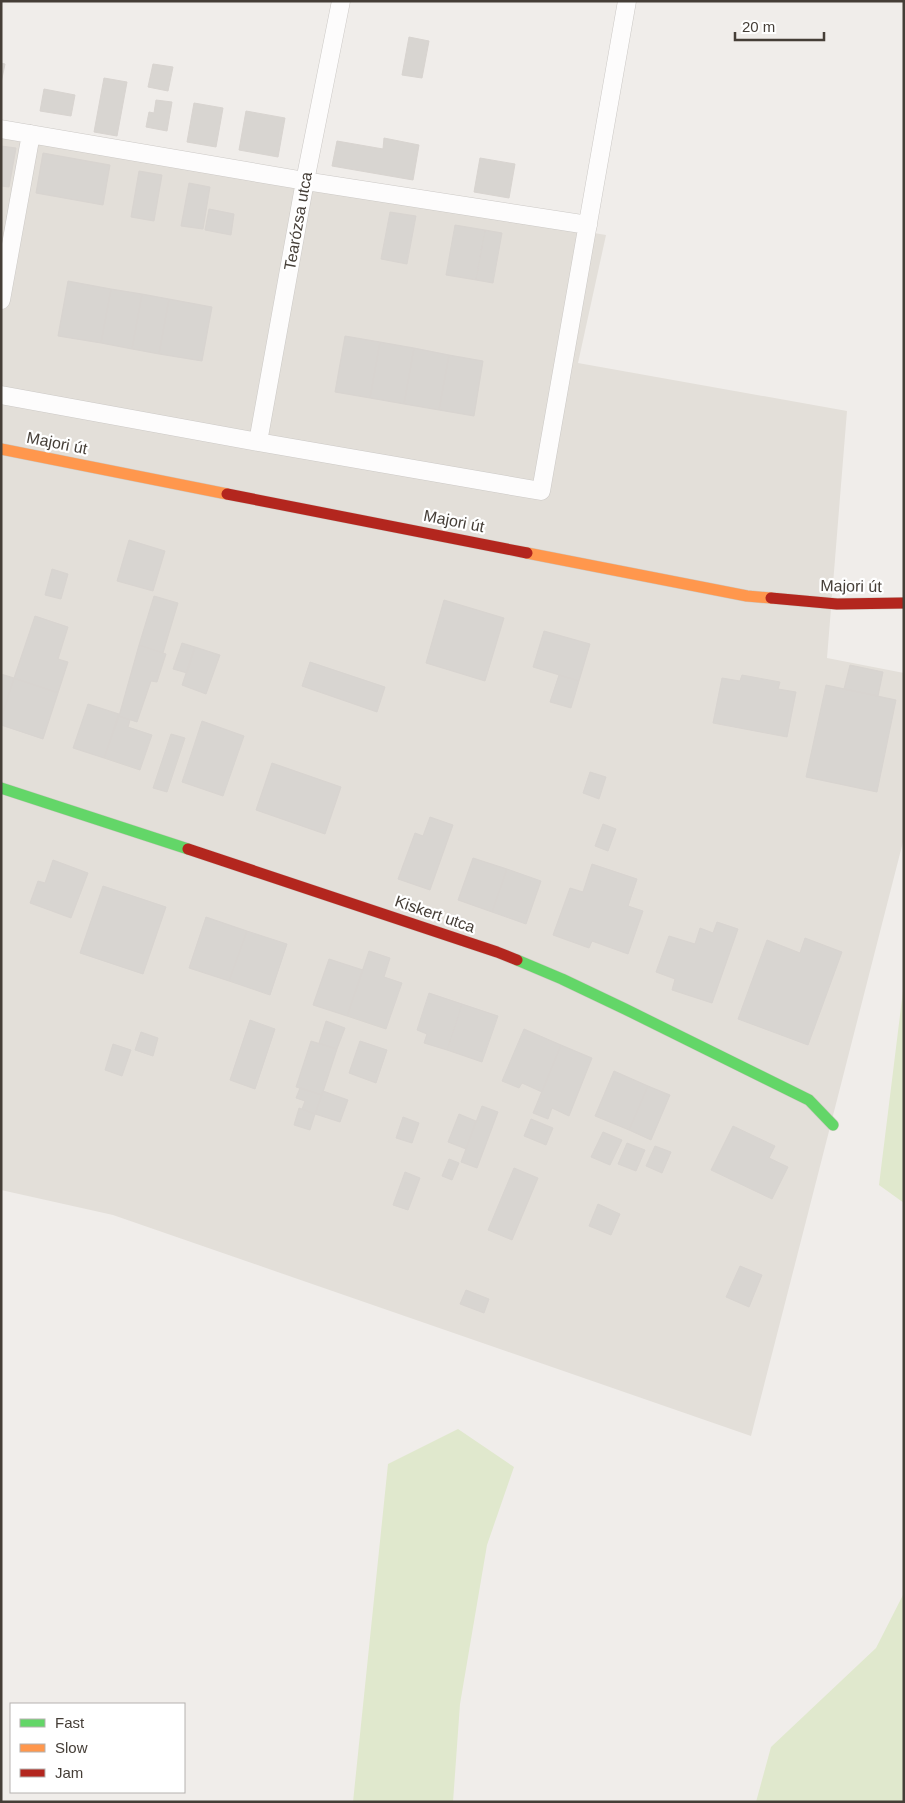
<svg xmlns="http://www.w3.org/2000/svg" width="905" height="1803" font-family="Arial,sans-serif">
<rect width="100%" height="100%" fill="#f0edea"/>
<path fill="#e3dfd9" d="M1 135 606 235 578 363 847 411 827 658 904 673V838L751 1436 113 1215 1 1190Z"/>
<path fill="#e0e8cd" d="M904 983V1203L879 1185Z
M458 1429 514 1467 487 1545 460 1704 453 1802H353L388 1464Z
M904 1593V1802H756L771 1747 876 1648Z"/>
<path fill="#d8d5d1" stroke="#d8d4d0" d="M409 37 429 41 422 78 402 75Z
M1 63 5 64 1 83Z
M153 64 173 67 168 91 148 87Z
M104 78 127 82 117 136 94 132Z
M44 89 75 95 71 116 40 111Z
M156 100 172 102 167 131 146 127 149 112 154 113Z
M194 103 223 108 216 147 187 142Z
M246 111 285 118 278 157 239 150Z
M384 138 419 145 413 180 332 166 337 141 383 149Z
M1 146 16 148 9 187 1 186Z
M43 153 110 165 103 205 36 193Z
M480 158 515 164 509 198 474 192Z
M139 171 162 175 154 221 131 217Z
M189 183 210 187 203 229 181 226Z
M209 209 234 214 231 235 205 230Z
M390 212 416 216 407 264 381 259Z
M455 225 485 230 476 280 446 275Z
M485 230 502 233 493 283 476 280Z
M68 281 111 289 101 343 58 336Z
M111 289 142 294 132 349 101 343Z
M142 294 169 299 159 354 132 349Z
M169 299 212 307 202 361 159 354Z
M345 336 380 342 370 398 335 392Z
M380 342 414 348 404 404 370 398Z
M414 348 449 355 439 410 404 404Z
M449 355 483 361 474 416 439 410Z
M129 540 165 551 153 591 117 581Z
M52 569 68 574 61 599 45 595Z
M154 596 178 603 163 653 139 645Z
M444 600 504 618 485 681 426 663Z
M35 616 68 627 58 659 68 662 58 693 14 678Z
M544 631 590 644 579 681 533 667Z
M182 643 195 647 187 673 173 669Z
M139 645 166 654 157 682 151 681 137 722 119 716Z
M195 647 220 655 206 694 182 685Z
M310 662 385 687 377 712 302 686Z
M850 665 883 672 878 696 844 689Z
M1 674 14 678 1 719Z
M559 675 579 681 571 708 550 702Z
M742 675 780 682 778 689 796 692 787 737 713 723 722 678 740 681Z
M14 678 58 693 43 739 1 725V719Z
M826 685 896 700 877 792 806 777Z
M88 704 119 714 104 758 73 748Z
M119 716 130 720 128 727 152 735 140 770 104 758Z
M202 721 244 736 223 796 182 782Z
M171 734 185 738 167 792 153 788Z
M272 763 341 787 325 834 256 810Z
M590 772 606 777 599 799 583 793Z
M430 817 453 825 430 890 398 879 415 833 423 836Z
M603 824 616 829 608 851 595 846Z
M473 858 507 869 492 912 458 900Z
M53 860 88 873 71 918 30 903 38 881 45 883Z
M592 864 637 879 628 906 643 911 628 954 592 941 589 948 553 935 570 888 583 892Z
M507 869 541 881 526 924 492 912Z
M103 886 166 907 143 974 80 953Z
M206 917 247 931 229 981 189 968Z
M717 922 738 929 712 1003 672 990 675 979 656 972 669 936 695 944 700 928 713 933Z
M247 931 287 944 270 995 229 981Z
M805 938 842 952 808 1045 738 1019 767 940 800 953Z
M369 951 390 958 384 977 402 983 386 1029 347 1016Z
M329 959 363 970 347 1016 313 1005Z
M429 993 462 1004 447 1050 424 1043 427 1034 417 1030Z
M462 1004 498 1016 482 1062 447 1050Z
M250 1020 275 1029 255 1089 230 1080Z
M326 1021 345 1028 337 1049 319 1043Z
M524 1029 561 1045 542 1092 522 1083 519 1088 502 1081Z
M141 1032 158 1038 153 1056 135 1050Z
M311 1041 337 1049 322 1095 296 1087Z
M360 1041 387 1050 376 1083 349 1073Z
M113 1044 131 1050 122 1076 105 1070Z
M561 1045 592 1058 569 1116 552 1108 548 1119 533 1113Z
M614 1071 648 1086 629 1130 595 1116Z
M648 1086 670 1095 651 1140 629 1130Z
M300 1088 322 1095 315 1114 302 1109 305 1101 296 1098Z
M323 1091 348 1100 340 1122 315 1114Z
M482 1106 498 1112 477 1168 461 1162Z
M299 1108 315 1114 310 1130 294 1125Z
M459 1114 476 1121 466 1149 448 1142Z
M403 1117 419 1123 412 1143 396 1138Z
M531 1119 553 1128 546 1145 524 1136Z
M733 1126 775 1146 769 1158 788 1167 772 1199 711 1170Z
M603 1132 622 1140 610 1165 591 1157Z
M627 1143 645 1150 636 1171 618 1164Z
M655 1146 671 1152 662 1173 646 1166Z
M449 1159 459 1163 452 1180 442 1176Z
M514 1168 538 1178 512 1240 488 1230Z
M405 1172 420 1178 408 1210 393 1205Z
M598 1204 620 1214 611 1235 589 1226Z
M740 1266 762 1275 749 1307 726 1297Z
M466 1290 489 1299 484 1313 460 1304Z"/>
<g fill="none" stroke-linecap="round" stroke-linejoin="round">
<defs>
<path id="lane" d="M1 129 305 181 588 225
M1 300 31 134
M1 395 258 442 541 491 627 1
M258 442 305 181 341 1"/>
<path id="fast" d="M1 788 188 849
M517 960 562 979 625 1009 809 1100 833 1125"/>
<path id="slow" d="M1 449 227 494
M527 553 747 596 771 598"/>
<path id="jam" d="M227 494 527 553
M771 598 837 604 904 603
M188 849 497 952 517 960"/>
</defs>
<use href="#lane" stroke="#ccc9c6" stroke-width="19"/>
<use href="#fast" stroke="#cec9c2" stroke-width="12"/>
<use href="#slow" stroke="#cec9c2" stroke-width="12"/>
<use href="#jam" stroke="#cec9c2" stroke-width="12"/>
<use href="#lane" stroke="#fdfcfc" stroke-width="18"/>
<use href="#fast" stroke="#63d668" stroke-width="11"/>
<use href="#slow" stroke="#ff974d" stroke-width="11"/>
<use href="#jam" stroke="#b3261e" stroke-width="11"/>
</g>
<g text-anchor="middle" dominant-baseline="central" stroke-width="4.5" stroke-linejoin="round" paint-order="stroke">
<g font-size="16" fill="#453e37" stroke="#fff">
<text transform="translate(298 221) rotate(-80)">Tearózsa utca</text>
<text transform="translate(57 443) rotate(11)">Majori út</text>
<text transform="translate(454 521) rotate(11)">Majori út</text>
<text transform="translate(851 586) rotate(1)">Majori út</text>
<text transform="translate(435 914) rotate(19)">Kiskert utca</text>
</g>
</g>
<rect width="905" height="1803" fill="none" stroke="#453e37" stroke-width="5"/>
<rect x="10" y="1703" width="175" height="90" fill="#ffffff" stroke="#b5b2af"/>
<rect x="20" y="1719" width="25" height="8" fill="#63d668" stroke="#b5b2af"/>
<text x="55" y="1728" font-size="15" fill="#453e37">Fast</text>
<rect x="20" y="1744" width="25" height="8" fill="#ff974d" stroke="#b5b2af"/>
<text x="55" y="1753" font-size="15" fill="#453e37">Slow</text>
<rect x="20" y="1769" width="25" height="8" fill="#b3261e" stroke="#b5b2af"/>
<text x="55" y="1778" font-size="15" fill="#453e37">Jam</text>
<path d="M735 32v8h89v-8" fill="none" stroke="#453e37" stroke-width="2.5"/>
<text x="742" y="32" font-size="15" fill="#453e37" stroke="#ffffff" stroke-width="4" paint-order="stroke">20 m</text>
</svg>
